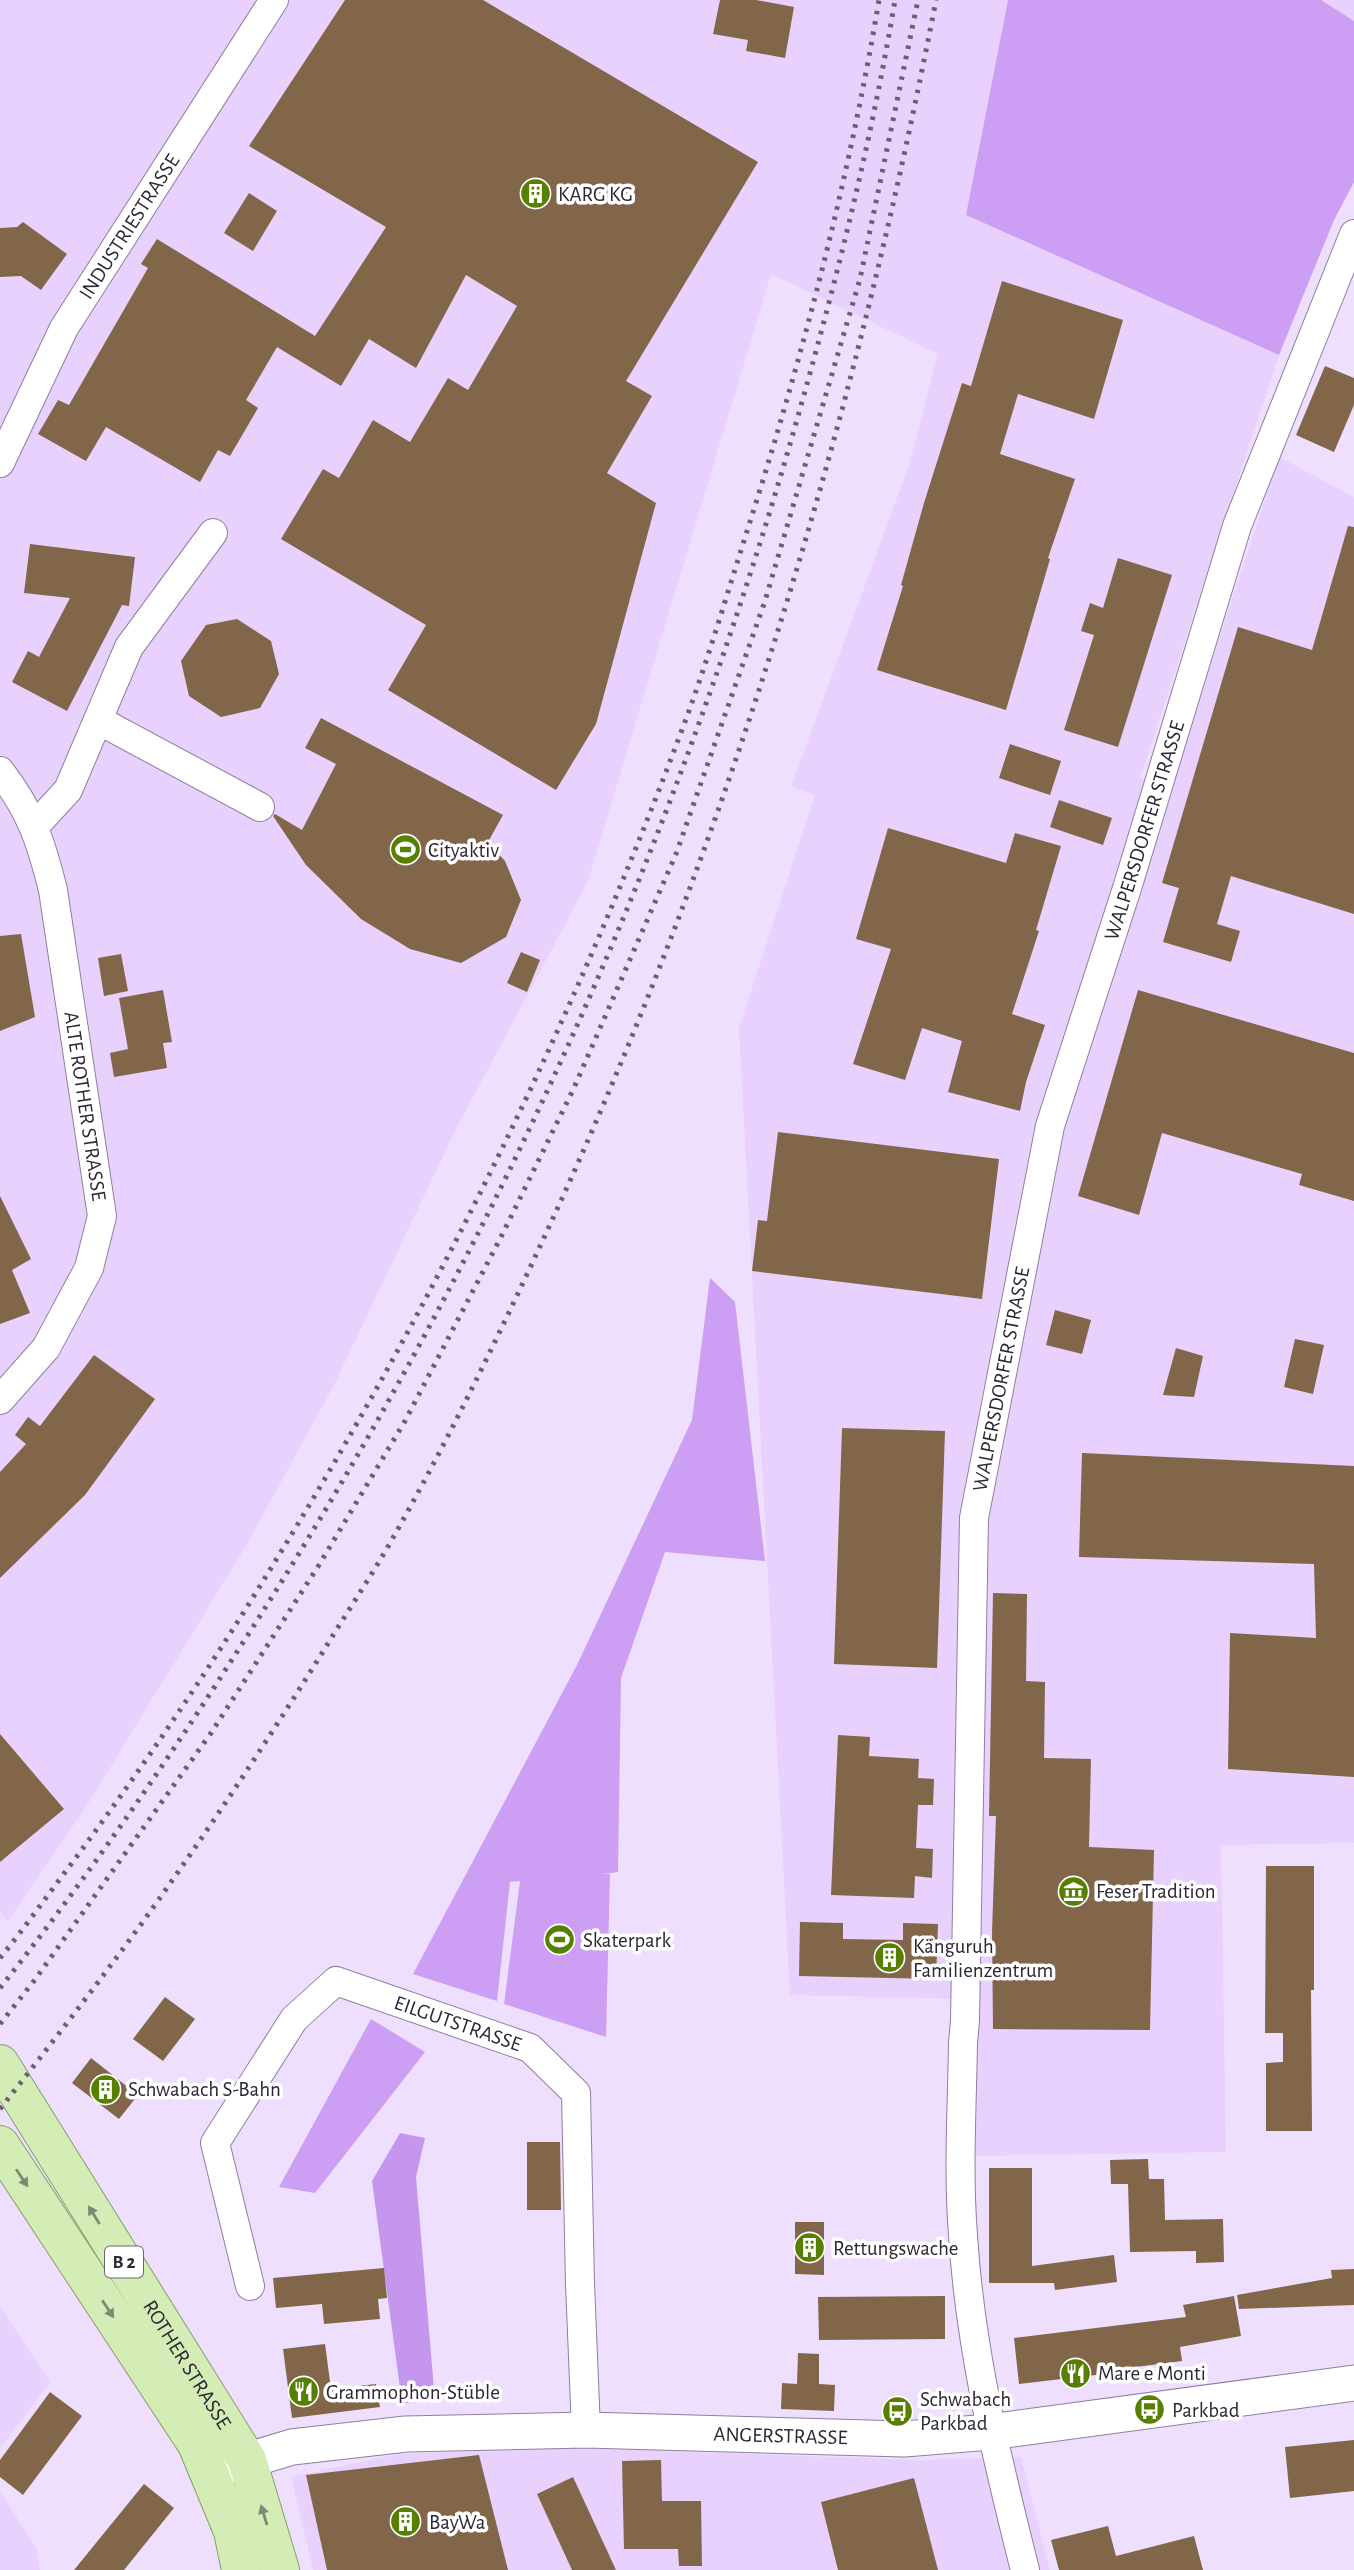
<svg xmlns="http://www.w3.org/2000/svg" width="1354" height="2570" font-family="'Alegreya Sans',sans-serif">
<rect width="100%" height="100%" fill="#efdffe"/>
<path fill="#e8d1fd" d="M0 0H1008L966 215 1279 355 1140 778 1170 788 1279 457 1354 497V1843L1221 1845 1226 2152 976 2156 977 1999 790 1995 739 1028 815 795 791 787 909 465 938 354 771 274 588 881 454 1133 334 1385 246 1546 84 1810 7 1922 0 1911Z
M1321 0H1354V21Z
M0 2306 50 2382 0 2448Z
M576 2448 920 2460 1021 2457 1050 2570H313L291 2477 399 2454Z
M0 2492 36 2547 40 2570H0Z"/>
<path fill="#cc9ef4" d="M1008 0H1321L1354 21V182L1334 220 1279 355 966 215Z
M710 1278 735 1302 765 1561 665 1552 621 1678 618 1872 603 1874H610L606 2037 504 2004 520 1881 510 1882 497 2001 413 1974 577 1665 692 1420Z
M371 2019 425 2052 315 2193 279 2187Z"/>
<path fill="#c596ee" d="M400 2133 425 2138 416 2177 435 2401 402 2403 372 2181Z"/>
<path fill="#816649" d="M345 0H483L758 162 626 381 652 396 607 473 656 503 596 724 556 790 388 690 426 625 281 539 323 469 339 478 373 420 410 442 448 378 468 390 517 306 466 275 416 368 369 339 341 386 277 347 246 400 258 408 230 456 218 450 200 482 106 427 86 461 38 434 58 400 69 405 148 268 141 264 157 239 315 336 386 227 249 146Z
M720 0H756L794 7 785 58 746 51 748 40 713 34Z
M249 193 277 211 253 251 224 233Z
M23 222 67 254 41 290 21 276 0 277V228L17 227Z
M1002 281 1123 320 1094 419 1018 394 1000 454 1075 479 1048 558 1050 559 1006 710 877 670 903 586 901 585 924 503 962 383 971 386Z
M1325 366 1354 378V405L1334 452 1296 435Z
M1348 526 1354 527V914L1231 876 1217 924 1240 931 1231 962 1163 942 1179 888 1162 883 1238 627 1312 650Z
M30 544 135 557 129 606 122 605 67 711 12 682 28 651 39 657 70 598 24 593Z
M1118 558 1172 575 1118 747 1064 730 1094 635 1081 631 1090 603 1103 608Z
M237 619 271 641 279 674 260 708 221 717 189 696 181 661 206 625Z
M321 718 503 815 488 842 505 861 521 900 506 937 461 963 410 949 361 919 306 865 273 816 275 814 302 830 336 764 305 748Z
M1010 744 1061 761 1050 795 999 778Z
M1059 800 1112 818 1103 845 1050 827Z
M888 828 1006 863 1015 833 1061 846 1036 930 1039 931 1012 1014 1045 1025 1026 1082 1020 1111 948 1092 962 1041 922 1028 905 1080 853 1064 891 949 856 939Z
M21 934 35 1017 0 1031V936Z
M521 952 540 960 527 992 507 983Z
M121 954 128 991 104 996 98 958Z
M163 990 172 1042 163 1043 167 1068 114 1077 110 1053 128 1049 119 998Z
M1138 990 1354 1053V1201L1299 1185 1302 1174 1162 1133 1139 1215 1078 1196Z
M778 1132 999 1159 982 1299 752 1271 758 1220 767 1221Z
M0 1196 31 1259 12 1270 30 1313 0 1324Z
M1055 1310 1091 1320 1082 1354 1046 1345Z
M1295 1339 1324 1345 1313 1394 1284 1387Z
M1176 1348 1203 1356 1194 1397 1163 1395Z
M94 1355 155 1399 85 1495 0 1578V1472L26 1444 15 1435 28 1417 40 1426Z
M842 1428 945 1431 937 1668 834 1664Z
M1082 1453 1354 1466V1777L1228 1769 1230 1633 1316 1638 1314 1564 1079 1557Z
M993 1593 1027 1594 1026 1681 1045 1682 1044 1758 1091 1759 1089 1847 1154 1850 1150 2030 993 2029 992 1932 996 1816H989Z
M0 1734 64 1809 0 1862Z
M838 1735 870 1737 869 1756 919 1759 918 1778 934 1779 933 1805H918L916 1848 933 1849 932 1878 915 1876 914 1898 831 1895Z
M1266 1866H1314V1990H1311L1312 2131H1266V2063L1283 2062V2033H1265Z
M800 1922 843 1923V1939L903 1940V1923L938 1924 936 1979 799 1976Z
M165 1997 195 2019 163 2061 133 2039Z
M91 2058 138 2095 119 2119 72 2083Z
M527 2142H560L561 2210H527Z
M1148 2159 1149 2179H1164L1165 2220 1223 2219 1224 2262 1196 2263V2251L1130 2252 1128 2184H1111L1110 2160Z
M989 2168H1032V2266L1114 2255 1117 2282 1055 2290 1054 2283H989Z
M795 2222H824V2275L795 2274Z
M384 2268 387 2298 378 2299 380 2319 324 2324 322 2304 276 2308 273 2278Z
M1354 2269V2305L1239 2309 1237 2295 1332 2278 1331 2270Z
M945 2296V2339L819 2340 818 2297Z
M1234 2296 1241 2336 1180 2347 1182 2361 1112 2370 1113 2373 1019 2384 1014 2338 1186 2317 1183 2305Z
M325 2344 331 2389 376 2384 380 2407 292 2418 283 2349Z
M798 2353 819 2354V2384L835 2385 834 2411 781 2409 782 2383 797 2384Z
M50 2392 82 2416 23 2495 0 2477V2460Z
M1354 2440V2491L1290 2498 1285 2447Z
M479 2455 508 2570H327L306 2475Z
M661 2460 662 2501H701L702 2566H679L678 2549H624L622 2461Z
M573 2477 616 2570H572L537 2494Z
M914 2478 938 2570H838L821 2502Z
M144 2484 174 2508 124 2570H74Z
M1108 2526 1116 2556 1194 2536 1203 2570H1059L1051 2540Z"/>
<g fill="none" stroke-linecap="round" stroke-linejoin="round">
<defs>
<g id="minor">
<path id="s1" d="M0 463 64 328 274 0"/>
<path d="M98 720 260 807"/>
<path id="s2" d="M0 771C31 811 41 842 53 890L102 1216 89 1268 46 1348 0 1400"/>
<path d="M34 827 68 790 129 647 213 533"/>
<path id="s3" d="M250 2286 215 2143 294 2019 336 1981 530 2048 576 2093 580 2284 586 2430"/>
<path id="s4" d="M1025 2570C997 2459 970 2349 963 2235 958 2172 962 2107 963 2043L965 2020 974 1518 1050 1126 1128 885 1237 526 1354 234"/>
</g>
<g id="tertiary">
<path id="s5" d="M209 2472 292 2447 406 2434 586 2430 904 2439 990 2432 1354 2383"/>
</g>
<g id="primary">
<path id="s6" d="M0 2064 247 2460 280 2570"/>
<path d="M0 2145 197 2444 233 2531 241 2570"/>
</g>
</defs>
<use href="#minor" stroke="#907ea1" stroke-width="30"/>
<use href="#tertiary" stroke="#907ea1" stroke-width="37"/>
<use href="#primary" stroke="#879f68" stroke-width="40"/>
<use href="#minor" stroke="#fff" stroke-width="28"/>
<use href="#tertiary" stroke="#fff" stroke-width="35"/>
<use href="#primary" stroke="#d4ecb5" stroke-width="38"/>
<path stroke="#6a6074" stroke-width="5" stroke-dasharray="3.5 7" stroke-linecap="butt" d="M0 1958C23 1930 44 1900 66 1871 142 1769 213 1664 279 1555 438 1296 573 1020 680 735 706 667 726 597 748 528 803 355 849 179 879 0
M0 1988C87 1878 167 1762 242 1644 488 1263 677 846 800 409 838 274 872 138 895 0
M0 2024 34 1981 211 1733 319 1565 405 1421 500 1239 573 1090 676 854 765 601 860 279 918 0
M0 2109C48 2048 96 1986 142 1923 206 1834 266 1743 324 1650 344 1617 366 1584 386 1550 448 1442 502 1329 554 1216 732 828 855 419 936 0"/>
</g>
<defs><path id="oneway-solid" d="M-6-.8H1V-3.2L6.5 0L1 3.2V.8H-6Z" transform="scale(1.75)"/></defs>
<g fill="#808974">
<use href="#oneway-solid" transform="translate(22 2178) rotate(56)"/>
<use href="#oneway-solid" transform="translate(94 2215) rotate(-122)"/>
<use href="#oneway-solid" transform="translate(108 2309) rotate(57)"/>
<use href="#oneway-solid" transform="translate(264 2515) rotate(-107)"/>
</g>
<defs>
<symbol id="building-disc" viewBox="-11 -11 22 22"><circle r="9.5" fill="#577f00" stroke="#fff"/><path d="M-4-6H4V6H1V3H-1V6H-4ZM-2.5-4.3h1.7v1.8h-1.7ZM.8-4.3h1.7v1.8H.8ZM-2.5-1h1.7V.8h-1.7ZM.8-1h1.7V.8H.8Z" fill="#fff"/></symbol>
<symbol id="stadium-disc" viewBox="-11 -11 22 22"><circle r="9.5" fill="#577f00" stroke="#fff"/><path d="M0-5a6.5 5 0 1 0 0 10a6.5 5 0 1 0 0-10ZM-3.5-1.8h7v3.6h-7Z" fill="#fff"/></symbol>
<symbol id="museum-disc" viewBox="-11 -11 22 22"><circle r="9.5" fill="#577f00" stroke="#fff"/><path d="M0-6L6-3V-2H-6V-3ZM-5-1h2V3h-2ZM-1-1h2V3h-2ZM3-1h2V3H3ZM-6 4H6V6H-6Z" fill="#fff"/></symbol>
<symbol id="restaurant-disc" viewBox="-11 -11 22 22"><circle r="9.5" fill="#577f00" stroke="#fff"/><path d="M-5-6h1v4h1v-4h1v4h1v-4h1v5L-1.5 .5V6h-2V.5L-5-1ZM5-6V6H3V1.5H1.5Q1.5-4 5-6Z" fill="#fff"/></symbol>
<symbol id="bus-disc" viewBox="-11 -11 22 22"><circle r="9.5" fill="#577f00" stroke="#fff"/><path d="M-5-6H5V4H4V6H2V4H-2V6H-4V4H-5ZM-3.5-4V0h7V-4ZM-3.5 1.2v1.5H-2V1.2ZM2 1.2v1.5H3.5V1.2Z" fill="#fff"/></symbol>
</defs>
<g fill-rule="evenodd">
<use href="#building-disc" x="518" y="176" width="35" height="35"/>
<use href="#stadium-disc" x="388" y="832" width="35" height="35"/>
<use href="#museum-disc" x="1056" y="1874" width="35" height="35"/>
<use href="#stadium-disc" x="542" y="1922" width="35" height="35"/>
<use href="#building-disc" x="872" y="1940" width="35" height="35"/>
<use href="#building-disc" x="88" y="2072" width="35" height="35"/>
<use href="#building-disc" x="792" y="2230" width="35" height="35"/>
<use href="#restaurant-disc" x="1058" y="2356" width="35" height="35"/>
<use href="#restaurant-disc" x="286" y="2374" width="35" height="35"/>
<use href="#bus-disc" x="1132" y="2392" width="35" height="35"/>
<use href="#bus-disc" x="880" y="2394" width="35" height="35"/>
<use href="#building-disc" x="388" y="2504" width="35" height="35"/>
</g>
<g text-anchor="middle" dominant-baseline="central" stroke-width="7" stroke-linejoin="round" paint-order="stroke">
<rect fill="#fff" stroke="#6c6771" stroke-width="2" x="105" y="2246.5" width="38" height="31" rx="5"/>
<g font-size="19" font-weight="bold" fill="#2d2634">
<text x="124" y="2262">B 2</text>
</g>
<g font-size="21" fill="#2d2634" stroke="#fff" text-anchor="start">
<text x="558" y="194">KARG KG</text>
<text x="428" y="850">Cityaktiv</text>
<text x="1096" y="1891">Feser Tradition</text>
<text x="583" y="1940">Skaterpark</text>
<text x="913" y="1946">Känguruh<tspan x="913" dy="24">Familienzentrum</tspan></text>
<text x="128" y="2089">Schwabach S-Bahn</text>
<text x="833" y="2248">Rettungswache</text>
<text x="1098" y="2373">Mare e Monti</text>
<text x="326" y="2392">Grammophon-Stüble</text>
<text x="920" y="2399">Schwabach<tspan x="920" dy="24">Parkbad</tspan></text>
<text x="1172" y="2410">Parkbad</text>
<text x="429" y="2522">BayWa</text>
</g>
<g font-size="21" fill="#2d2634" stroke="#fff">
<text stroke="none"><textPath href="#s1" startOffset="270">INDUSTRIESTRASSE</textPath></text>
<text stroke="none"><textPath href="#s4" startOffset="1768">WALPERSDORFER STRASSE</textPath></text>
<text stroke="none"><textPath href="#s2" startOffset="350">ALTE ROTHER STRASSE</textPath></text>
<text stroke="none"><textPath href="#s4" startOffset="1200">WALPERSDORFER STRASSE</textPath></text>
<text stroke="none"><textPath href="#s3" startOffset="480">EILGUTSTRASSE</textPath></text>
<text stroke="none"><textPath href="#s6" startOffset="354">ROTHER STRASSE</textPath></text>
<text stroke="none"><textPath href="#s5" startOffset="576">ANGERSTRASSE</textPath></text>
</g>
</g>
</svg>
